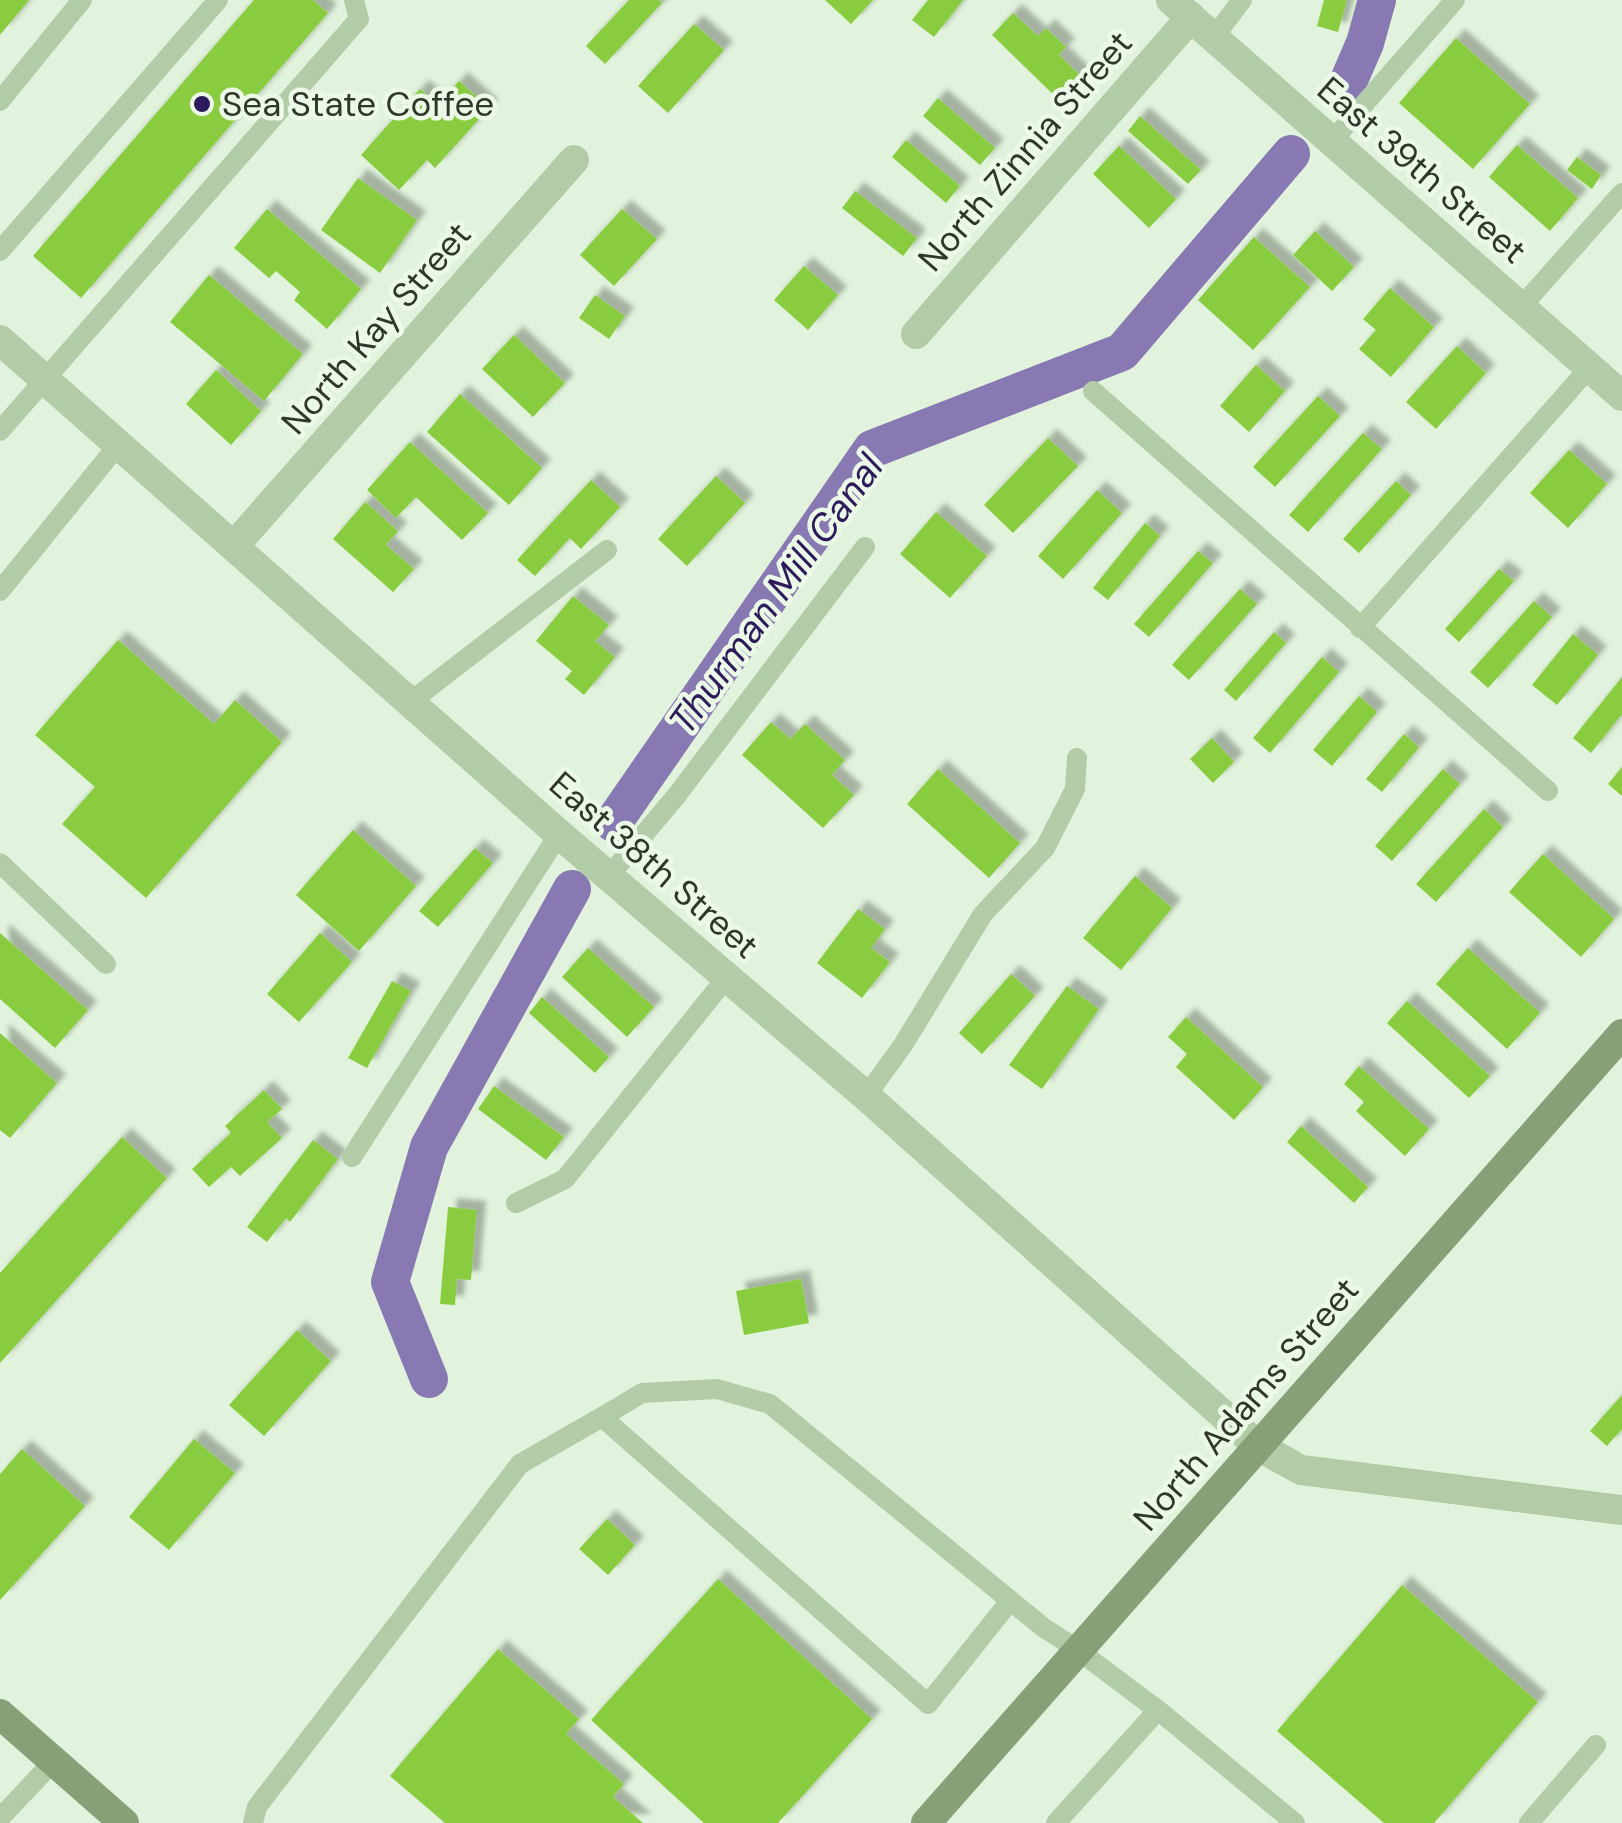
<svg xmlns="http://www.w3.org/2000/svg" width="1622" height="1823" font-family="'DM Sans',sans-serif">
<defs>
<filter id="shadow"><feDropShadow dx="9" dy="-9" stdDeviation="2.5" flood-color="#0004"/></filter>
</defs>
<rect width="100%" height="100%" fill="#e1f3dc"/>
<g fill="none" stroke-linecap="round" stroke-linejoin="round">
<path stroke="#8979b2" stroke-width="38" d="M1346 87 1365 43 1377 0
M613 823 872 449 1122 352 1291 154
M429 1379 390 1282 429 1147 572 889"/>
</g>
<path fill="#8acc41" filter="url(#shadow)" d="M0 0H29L0 35Z
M254 0H313L328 13 81 298 33 256Z
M629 0H659L662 3 605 64 586 46Z
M825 0H873L851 24Z
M928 0H963L934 37 912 20Z
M1324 0H1347L1338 32 1317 26Z
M1013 13 1038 36 1046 28 1066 47 1059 55 1088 83 1066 107 992 35Z
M694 24 724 50 668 113 638 86Z
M1456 38 1530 104 1473 169 1399 103Z
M459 81 489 108 435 168 427 160 399 190 361 155 420 89 438 104Z
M938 98 995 148 980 165 923 116Z
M1140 116 1201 170 1188 184 1128 131Z
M906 140 960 186 946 203 892 157Z
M1517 145 1578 198 1550 231 1489 177Z
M1119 146 1176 199 1149 228 1093 174Z
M1577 157 1601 175 1592 189 1567 170Z
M358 178 417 220 380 273 321 230Z
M855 191 917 238 903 256 842 208Z
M267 209 361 289 327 329 294 300 300 292 276 271 269 278 234 248Z
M622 209 657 239 614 286 580 255Z
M1315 231 1354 267 1332 291 1293 255Z
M1254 237 1310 287 1253 350 1198 300Z
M804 266 838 295 808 330 774 300Z
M209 275 303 354 264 401 170 322Z
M1390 288 1434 327 1391 377 1359 349 1376 330 1363 319Z
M595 295 625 316 609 339 579 318Z
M514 335 565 383 533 417 482 369Z
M1457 346 1486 373 1436 429 1406 402Z
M1256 365 1285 391 1249 432 1220 406Z
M216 370 261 411 231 445 186 404Z
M460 394 542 468 509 505 427 432Z
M1318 396 1340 416 1275 487 1253 467Z
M1363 433 1382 449 1308 532 1289 515Z
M1048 438 1078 466 1013 533 984 505Z
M410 442 488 513 462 540 416 497 396 518 367 490Z
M1569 450 1607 484 1568 528 1530 493Z
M716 476 745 503 687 566 658 539Z
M591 480 620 507 581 549 570 538 535 576 517 560Z
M1396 481 1411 495 1359 553 1343 539Z
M1097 490 1122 513 1063 579 1038 556Z
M365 502 398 531 386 545 414 569 393 592 333 539Z
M936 512 987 556 950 598 900 554Z
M1145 523 1160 536 1108 600 1093 588Z
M1198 551 1213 563 1149 637 1134 624Z
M1499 569 1514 581 1459 642 1445 629Z
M1240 589 1257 604 1189 680 1172 665Z
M573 596 609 625 595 641 615 657 584 695 565 679 572 671 536 641Z
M1534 601 1552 617 1488 688 1470 672Z
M1274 632 1286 643 1236 701 1224 690Z
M1573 634 1598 655 1557 705 1532 685Z
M118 640 214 724 235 700 282 742 146 898 62 824 95 787 35 735Z
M1322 657 1339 672 1270 753 1253 738Z
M1622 677V714L1591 753 1573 738Z
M1359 696 1377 712 1332 766 1313 750Z
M771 722 790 739 805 724 845 760 832 775 854 795 823 828 742 755Z
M1404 734 1419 747 1382 792 1366 779Z
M1212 738 1234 762 1213 783 1190 759Z
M1622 767V796L1608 784Z
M938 769 1020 843 989 878 907 804Z
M1443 769 1460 784 1392 861 1375 846Z
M1484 809 1503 827 1436 902 1416 884Z
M353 830 416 886 359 951 296 895Z
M475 848 493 863 438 927 419 911Z
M1543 854 1614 919 1581 957 1509 892Z
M1135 876 1172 908 1121 970 1083 938Z
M858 909 885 929 871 948 890 962 862 998 817 963Z
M0 933 88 1010 55 1048 0 999Z
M320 933 352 962 299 1022 267 994Z
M588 948 654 1007 627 1037 562 977Z
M1468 948 1540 1013 1507 1049 1436 984Z
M1011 974 1035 996 982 1054 959 1033Z
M392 981 411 991 367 1068 348 1058Z
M1067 986 1099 1009 1042 1089 1009 1065Z
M542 997 609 1057 595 1073 529 1013Z
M1407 1001 1490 1076 1469 1098 1387 1023Z
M1186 1017 1263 1087 1234 1120 1176 1067 1187 1054 1168 1037Z
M0 1033 57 1083 10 1138 0 1130Z
M1359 1066 1429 1129 1405 1156 1356 1111 1364 1102 1344 1084Z
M494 1086 564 1137 546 1160 478 1109Z
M264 1090 282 1109 267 1122 282 1138 240 1176 231 1167 209 1187 192 1169 231 1133 225 1126Z
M1301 1126 1368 1187 1354 1203 1287 1142Z
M122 1137 167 1178 0 1363V1273Z
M313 1140 338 1159 290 1222 286 1218 267 1242 247 1227Z
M448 1207 477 1210 471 1280 457 1279 455 1305 440 1304Z
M801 1279 809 1323 744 1335 736 1291Z
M297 1330 331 1361 264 1436 229 1405Z
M1622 1395V1429L1607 1446 1590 1431Z
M194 1439 235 1473 169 1550 129 1517Z
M22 1449 85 1506 0 1600V1474Z
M607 1519 635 1545 608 1575 579 1549Z
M718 1579 872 1719 778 1823H704L591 1720Z
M1402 1585 1538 1702 1434 1823H1384L1277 1731Z
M498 1649 579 1719 566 1734 624 1784 613 1797 643 1823H445L390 1776Z"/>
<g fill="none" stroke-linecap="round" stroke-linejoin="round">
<path stroke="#b2cca7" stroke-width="20" d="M1214 37 1242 0
M0 101 82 0
M1332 141 1455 0
M0 251 218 0
M1521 307 1622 193
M1093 391 1548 791
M0 431 359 19 354 0
M0 591 118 445
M1360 628 1590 367
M410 702 607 550
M0 863 106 964
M609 876 677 795 865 547
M866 1096 903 1045 983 914 1045 848 1075 789 1077 758
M352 1157 559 834
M516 1203 565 1179 727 977
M1010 1601 928 1704 602 1417 642 1393 717 1389 770 1404 1044 1628C1084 1652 1120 1683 1158 1710
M0 1818 54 1761
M253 1823 257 1807 520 1464 602 1417
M1056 1823 1158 1710 1295 1823
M1529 1823 1596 1745"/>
<path stroke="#b2cca7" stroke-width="30" d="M1171 0 1622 396
M916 334 1191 17
M0 340 559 834 866 1096 1258 1446 1301 1470 1622 1510
M234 546 574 160"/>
<path stroke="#88a078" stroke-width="30" d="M0 1714 124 1823
M926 1823 1622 1034"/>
</g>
<circle fill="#2e1b5c" stroke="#ecfae8" stroke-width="4" cx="202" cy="104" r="10"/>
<g text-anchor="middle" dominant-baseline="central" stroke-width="9" stroke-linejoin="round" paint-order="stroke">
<g font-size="35" fill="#2f3828" stroke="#ecfae8" text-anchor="start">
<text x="222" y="104">Sea State Coffee</text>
</g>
<g font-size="35" fill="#2f3828" stroke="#ecfae8">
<text transform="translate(1025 151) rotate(-49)">North Zinnia Street</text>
<text transform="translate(1422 170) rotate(41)">East 39th Street</text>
<text transform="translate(376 328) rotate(-49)">North Kay Street</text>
<text transform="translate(654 865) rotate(41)">East 38th Street</text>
<text transform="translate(1246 1404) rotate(-49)">North Adams Street</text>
</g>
<g font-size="38" font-style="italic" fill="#2e1b5c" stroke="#ecfae8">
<text transform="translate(776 594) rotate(-54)">Thurman Mill Canal</text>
</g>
</g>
</svg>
